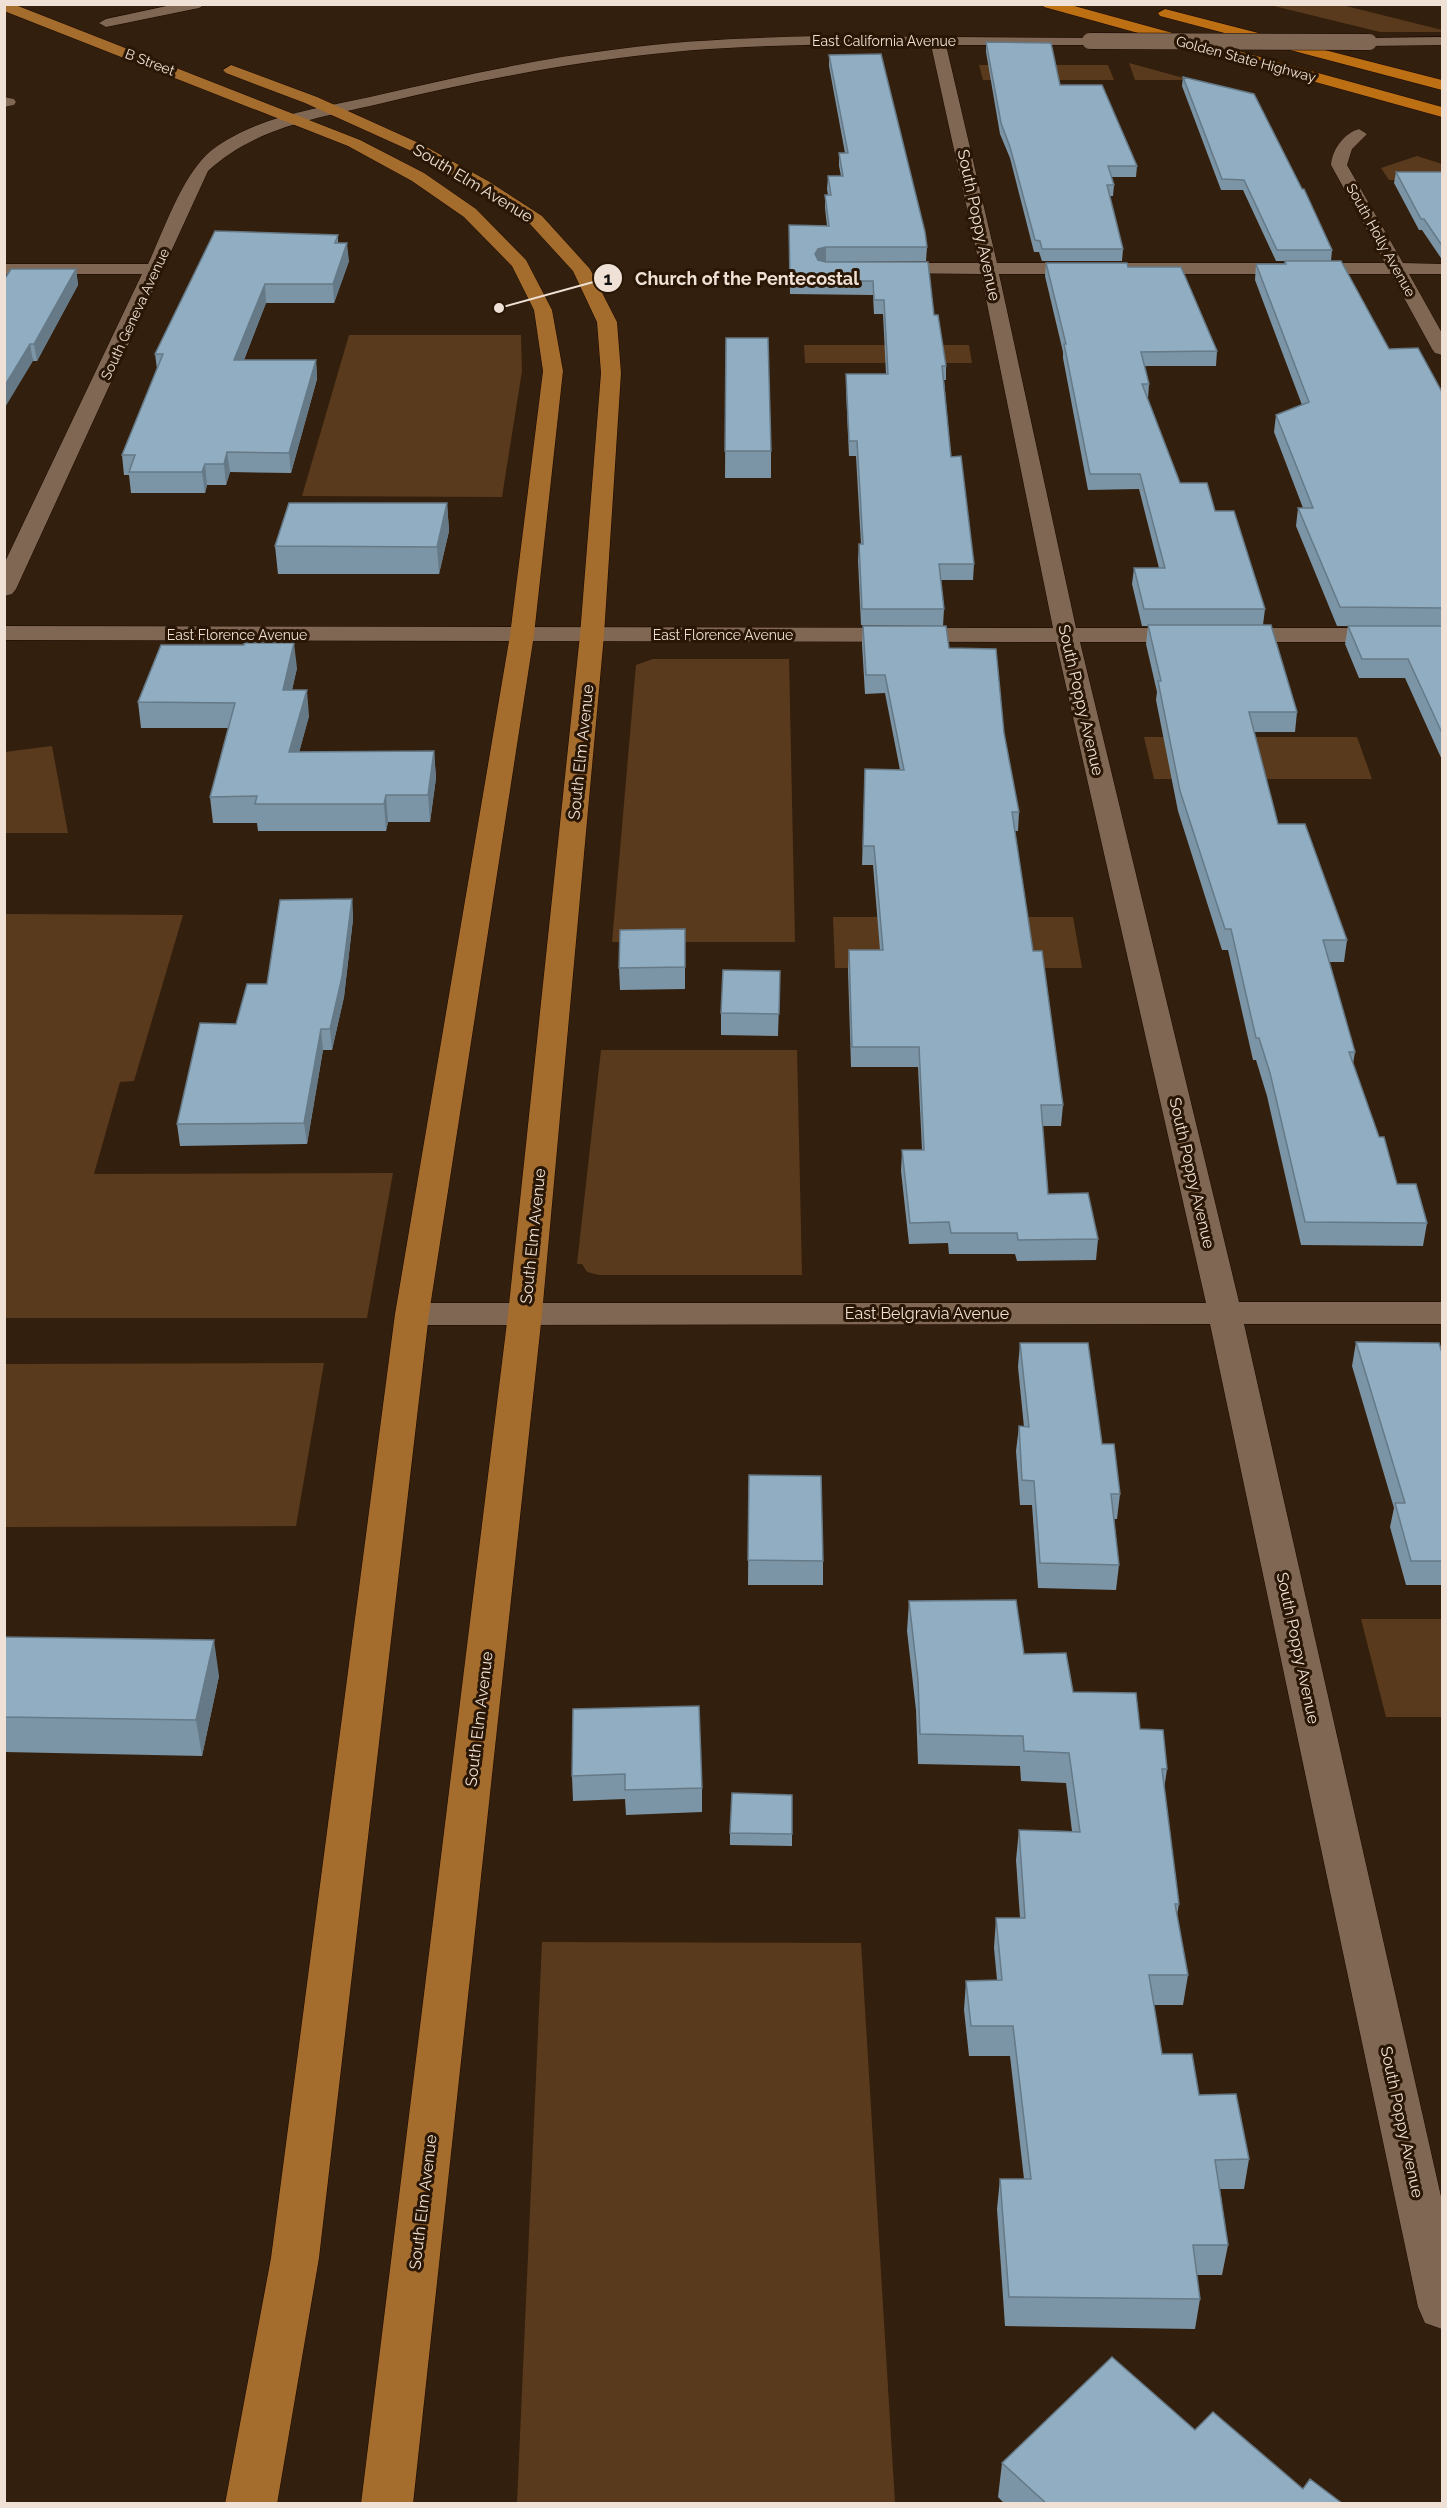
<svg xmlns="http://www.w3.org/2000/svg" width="1447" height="2508" font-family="Raleway,sans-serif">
<rect width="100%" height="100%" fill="#331f0d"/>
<path fill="#5a3a1c" d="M1270 5H1342L1442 30V32H1380Z
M1129 63 1191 80H1135Z
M979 65H1108L1114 80H983Z
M1417 156 1442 164V180H1389L1381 168Z
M349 335H521L522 371 502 497 302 496Z
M804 345H969L972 363H805Z
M653 659H789L795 942H612L636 665Z
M1144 737H1357L1372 779H1154Z
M52 746 68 833H5V752Z
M5 914 183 915 134 1081 120 1082 94 1174 393 1173 367 1318H5Z
M833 917H1073L1082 968H835Z
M601 1050H797L802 1275H599L587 1272 582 1264H577Z
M324 1363 296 1526 5 1527V1364Z
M1361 1619H1442V1717H1386Z
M542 1942 861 1943 895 2503H517Z"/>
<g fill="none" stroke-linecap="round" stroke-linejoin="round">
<defs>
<path id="minor" d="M176 4H206L199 8 106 27 99 23 106 19Z
M819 36 1095 38 1097 41 1090 45H946L997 263H1385L1331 165C1332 150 1344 133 1359 129L1367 134 1352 149 1347 165 1403 263 1442 264V274H1409L1442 333V355L1435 353 1432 349 1391 274H999L1076 628H1442V642H1080L1239 1302H1442V1324H1244L1442 2201V2329L1425 2323 1418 2307 1210 1324 412 1325 400 1322 395 1314 400 1306 412 1303H1206L1056 642 4 640V626L1053 628 981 274 885 273 879 272 876 268 879 264 885 263H979L931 45C827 44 722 44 619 58 541 68 464 84 387 102 324 117 258 125 208 171L16 589 12 594 4 596V564L142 274H4V264H148C164 230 183 173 212 150 256 116 317 109 370 97 452 78 535 59 619 49 685 40 752 38 819 36Z
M1442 37V45L1369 46 1362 42 1369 38Z
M4 97 14 99 16 102 14 105 4 107Z"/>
<path id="major" d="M4 4H13L360 140 424 173 476 209 526 260 552 310 563 371 534 635 429 1314 319 2258 277 2504H225L271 2258 395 1314 510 635 543 371 534 310 512 266 464 217 412 181 348 146 4 11Z
M231 65 317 97 421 144 488 181 542 216 590 269 617 322 621 373 604 635 542 1314 413 2504H361L508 1314 580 635 601 373 597 322 573 271 530 224 476 189 409 150 305 103 226 73 223 70Z"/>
<path id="highway" d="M1042 4H1067L1442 107V117L1044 7Z
M1165 9 1442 80V90L1160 16 1158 13Z"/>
</defs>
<use href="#minor" stroke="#1a0800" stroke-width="1"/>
<use href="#major" stroke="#1a0800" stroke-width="1"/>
<use href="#highway" stroke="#1a0800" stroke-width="1"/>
<use href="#minor" fill="#7f6753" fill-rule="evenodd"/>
<use href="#major" fill="#a46c2d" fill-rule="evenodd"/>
<use href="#highway" fill="#bd6f13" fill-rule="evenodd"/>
<defs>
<path id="minor-bridge" d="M1090 41 1369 42"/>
</defs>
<use href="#minor-bridge" stroke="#1a0800" stroke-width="17" stroke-linecap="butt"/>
<use href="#minor-bridge" stroke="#7f6753" stroke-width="16"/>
</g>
<path fill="#7c95a6" d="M986 42 1060 85 1137 166 1136 177H1111L1114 185 1113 196H1110L1123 249 1122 261H1042L1039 252H1034L1010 158 1000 134 986 52Z
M829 55 927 247 926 261H824L928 262 934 315 946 366V380H944L951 457 974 564 973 580H941L944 609 943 626 861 625 858 560 859 544H861L856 456H849L846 389V374H886L883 314H874L873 295 790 294 789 239 827 226 825 208V195H828L827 189 828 176H841L839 166V153H845L829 66Z
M1183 77 1332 250 1331 261 1389 349 1443 394V762L1405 678H1359L1345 644 1348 626H1337L1296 526 1298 508H1303L1274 432 1276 415 1302 405 1255 280 1256 264H1284L1285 261H1276L1243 190H1221L1182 86Z
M1396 172H1443V261L1422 230H1419L1394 183Z
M338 235V243L349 261 334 303H266L244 360H316L317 379 291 473 230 472 226 485H207L205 493H131L129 475H124L122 455 157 369 155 354Z
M1046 263 1128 267 1217 351 1216 366H1145L1149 384 1148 399 1180 483 1215 511 1265 609 1263 625 1297 712 1295 732H1254L1278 824 1347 940 1344 962H1329L1355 1052 1353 1064 1379 1137 1397 1184 1427 1223 1423 1246 1301 1245 1267 1096 1256 1060H1253L1228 950H1222L1178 811 1156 700 1157 692 1146 644 1148 626H1142L1132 584 1134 568H1159L1139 489 1088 490 1063 358V352L1045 276Z
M76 269 78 285 37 361H33L4 280Z
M726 338 771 451V478H725Z
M447 503 449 531 439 574H278L275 546Z
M863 626 949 648 1004 733 1019 812 1018 831H1015L1033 951 1063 1105 1061 1126H1042L1048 1194 1098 1239 1096 1260 1017 1261 1015 1254H949L948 1243 909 1244 901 1171 902 1150H922L918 1067H851L848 970 849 950H880L873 865H862L865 769 900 770 885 693 865 694 862 644Z
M297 668 292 690 309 716 299 752 434 751 436 778 430 822H388L386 831H258L257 823H213L210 797 228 728H141L138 702Z
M352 899 353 919 344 997 332 1050H323L307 1144 180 1146 177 1124 236 1024 267 984Z
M685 929V989L620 990 619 968Z
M780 971 778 1036 721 1035V1013Z
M1356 1342 1443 1356V1585H1406L1390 1527 1394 1508 1352 1366Z
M1020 1343 1102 1444 1120 1494 1117 1519H1114L1119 1565 1116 1590 1038 1588 1032 1505H1020L1016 1451 1019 1426 1024 1427 1018 1367Z
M749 1475 823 1561V1585H748Z
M909 1601 1024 1654 1073 1692 1140 1729 1167 1769 1164 1790 1179 1904 1177 1915 1188 1975 1183 2005H1154L1162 2054 1199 2095 1249 2159 1244 2189H1220L1228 2245 1222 2275H1197L1200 2299 1195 2329 1005 2326 997 2209 1000 2179H1024L1010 2056H969L964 2010 966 1981 997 1980 994 1948 996 1918H1020L1016 1860 1019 1830 1072 1831 1066 1783 1021 1781 1020 1766 918 1764 916 1710 907 1631Z
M4 1637 219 1676 202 1756 4 1752Z
M573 1709 702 1788V1812L626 1815 625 1799 573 1801 572 1776Z
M792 1795V1846L730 1845V1833Z
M1195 2430 1303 2489 1343 2504H1005L998 2497 1002 2463Z"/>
<path fill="#657987" d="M347 243 349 261 334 303 333 284Z
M826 247V261L818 263 815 254 818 249Z
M76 269 78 285 37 361 34 344Z
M265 284 266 303 236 379 234 360Z
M30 344 33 361 4 409V387Z
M316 360 317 379 291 473 289 453Z
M227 452 230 472 226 485 224 464Z
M205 464 207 485 205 493 202 472Z
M447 503 449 531 439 574 437 547Z
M294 643 297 668 286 716 283 690Z
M307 690 309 716 292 779 289 752Z
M434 751 436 778 430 822 428 795Z
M386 795 388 822 386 831 384 804Z
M352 899 353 919 344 997 332 1050 330 1029Z
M321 1029 323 1050 307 1144 304 1123Z
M214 1640 219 1676 202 1756 196 1720Z"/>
<path fill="#90adc1" stroke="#657987" stroke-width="1.5" d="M986 42 1051 43 1060 85H1102L1137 166H1108L1114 185H1107L1123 249H1042L1040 241 1035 240 1010 147 1001 123Z
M881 54 925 232 927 247H826L818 249 815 254 818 260 826 262H928L934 315H938L946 366H942L951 457 961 456 974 564H939L944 609H862L859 544H863L857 441H849L846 374H888L884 300H874L873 281H790L789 225 829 226 825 195H831L828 176H843L839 153H848L829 55Z
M1183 77 1254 94 1302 189H1304L1332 250H1277L1244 180 1222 179Z
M1396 172H1443V247L1424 219H1421Z
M215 231 338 235 335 243H347L333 284H265L234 360H316L289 453 227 452 224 464H205L202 472H129L135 455H122L163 354H155Z
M1285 261H1341L1389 349 1418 348 1443 394V608L1340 607 1298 508H1313L1276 415 1309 402 1256 264H1286Z
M1046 263H1127L1128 267H1181L1217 351 1141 352 1149 384H1142L1180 483H1207L1215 511H1234L1265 609H1144L1134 568H1165L1140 474H1090L1064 344H1066Z
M11 269H76L34 344H30L4 387V280Z
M726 338H768L771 451H725Z
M289 503H447L437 547 275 546Z
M1148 625H1271L1297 712H1249L1278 824H1305L1347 940H1323L1355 1052H1349L1379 1137H1384L1397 1184H1416L1427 1223 1305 1222 1270 1073 1259 1038H1256L1231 929H1225L1180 791 1158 681H1161Z
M863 626H946L949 648 996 649 1004 733 1019 812H1012L1033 951H1042L1063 1105H1041L1048 1194 1088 1193 1098 1239 1018 1240 1017 1233H951L949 1222 910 1223 902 1150H924L919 1047H852L849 950H883L874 846H863L865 769 904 770 885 675H866Z
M1348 626H1443V735L1408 659H1362Z
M244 643H294L283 690H307L289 752 434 751 428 795H386L384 804H255L257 796 210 797 235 703 138 702 161 645H244Z
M352 899 342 977 330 1029H321L304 1123 177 1124 200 1023 236 1024 247 984H267L280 900Z
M685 929V967L619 968 620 930Z
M723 970 780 971 779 1014 721 1013Z
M1356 1342 1439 1343 1443 1356V1561H1411L1395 1503H1405Z
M1020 1343H1088L1102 1444H1114L1120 1494H1111L1119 1565 1040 1563 1034 1481 1022 1480 1019 1426 1029 1427Z
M749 1475 821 1476 823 1561 748 1560Z
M1016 1600 1024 1654 1066 1653 1073 1692 1136 1693 1140 1729 1163 1730 1167 1769H1162L1179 1904H1175L1188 1975H1149L1162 2054H1192L1199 2095 1236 2094 1249 2159 1215 2160 1228 2245H1193L1200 2299 1009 2297 1000 2179H1031L1013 2026H971L966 1981 1002 1980 996 1918H1025L1019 1830 1080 1832 1069 1753 1024 1751 1023 1736 920 1734 918 1680 909 1601Z
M4 1637 214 1640 196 1720 4 1717Z
M699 1706 702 1788 625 1790V1774L572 1776 573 1709Z
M732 1793 792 1795V1834L730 1833Z
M1112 2357 1195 2430 1213 2412 1303 2489 1310 2479 1343 2504H1047L1002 2463Z"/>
<g text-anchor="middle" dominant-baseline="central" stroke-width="6" stroke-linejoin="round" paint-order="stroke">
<g font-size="14" fill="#efe1d6" stroke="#291604">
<text x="884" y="41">East California Avenue</text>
<text transform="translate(1246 59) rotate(15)">Golden State Highway</text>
<text transform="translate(150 62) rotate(21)">B Street</text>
<text transform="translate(1381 240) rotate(61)">South Holly Avenue</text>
<text transform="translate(135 314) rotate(-65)">South Geneva Avenue</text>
<text x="237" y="635">East Florence Avenue</text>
<text x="723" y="635">East Florence Avenue</text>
</g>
<g font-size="16" fill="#efe1d6" stroke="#291604">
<text transform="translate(473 183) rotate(31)">South Elm Avenue</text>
<text transform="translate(979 225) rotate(78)">South Poppy Avenue</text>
<text transform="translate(1081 700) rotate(77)">South Poppy Avenue</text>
<text transform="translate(581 752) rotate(-84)">South Elm Avenue</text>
<text transform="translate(1192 1173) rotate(77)">South Poppy Avenue</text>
<text transform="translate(533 1236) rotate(-84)">South Elm Avenue</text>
<text x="927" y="1313">East Belgravia Avenue</text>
<text transform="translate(1298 1648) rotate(78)">South Poppy Avenue</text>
<text transform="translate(479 1719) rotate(-83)">South Elm Avenue</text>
<text transform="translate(1402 2122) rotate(78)">South Poppy Avenue</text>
<text transform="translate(423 2202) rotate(-83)">South Elm Avenue</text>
</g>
</g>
<path fill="none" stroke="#efe1d6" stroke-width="2" d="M499 308L608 278"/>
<g fill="#efe1d6" stroke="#291604" stroke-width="2">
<circle cx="499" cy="308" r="6"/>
<circle cx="608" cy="278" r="15"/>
</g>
<g font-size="18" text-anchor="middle" font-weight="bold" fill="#111">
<text x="608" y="285">1</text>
</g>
<g font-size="18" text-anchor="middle" font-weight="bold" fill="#efe1d6" stroke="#291604" stroke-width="6" stroke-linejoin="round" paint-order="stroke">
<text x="747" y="285">Church of the Pentecostal</text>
</g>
<rect width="1447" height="2508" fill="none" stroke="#efe1d6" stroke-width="12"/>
</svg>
